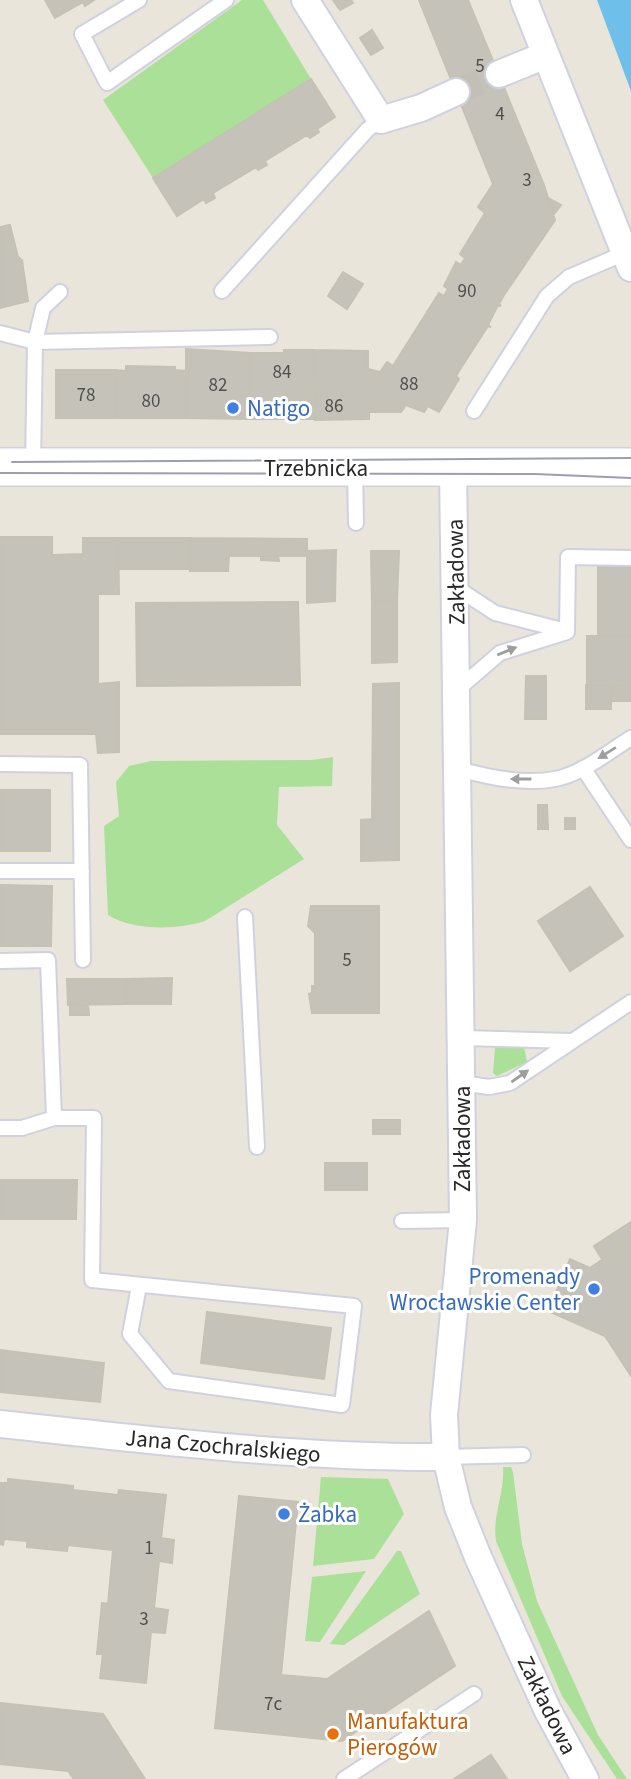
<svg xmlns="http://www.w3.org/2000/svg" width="631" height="1779" font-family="'Source Sans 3',sans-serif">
<rect width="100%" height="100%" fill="#eae5da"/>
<path fill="#aae097" d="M242 0H263L311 79 153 178 103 100Z
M333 757 332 786 279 787 277 825 304 859 205 921C176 930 134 931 108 915L104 826 119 816 116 782 129 766 151 761 312 760Z
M524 1047 527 1062 497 1076 493 1073 495 1048Z
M503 1467H511L513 1472 522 1544 537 1601 598 1735 627 1779H617L562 1696 496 1541C492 1515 505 1493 503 1467Z
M321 1477 388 1479 404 1514 374 1559 313 1566Z
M397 1551H401L420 1594 344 1645 330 1644Z
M366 1571 320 1642 305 1641 312 1577Z"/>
<path fill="#6fbfeb" d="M597 0H631V91Z"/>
<path fill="#c5c3b9" stroke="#c5c1b4" stroke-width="2" d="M45 0H94L85 6 83 2 55 18Z
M333 0H351L353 3 340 10Z
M419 0H468L544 185 555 220 504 295 499 304 501 306 498 305 488 325 491 327 488 326 459 371 456 376 459 379 439 412 428 406 424 412 406 405 401 412H369V419L315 420 314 350 368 351V369L380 372 387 362 393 366 439 293 444 296 448 289 444 286 456 262 461 265 465 258 460 254 485 213 478 207 493 184Z
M372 30 383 48 371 55 360 38Z
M311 79 335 117 317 129 319 132 310 138 307 135 265 161 267 165 258 170 256 167 213 193 215 198 206 203 204 199 177 216 153 178Z
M548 198 561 205 554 214Z
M10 225 18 257 22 260 28 301 0 308V227Z
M343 272 363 284 347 309 328 296Z
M186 349 250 353V419L186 418Z
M284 350H314L315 419H250V353H284Z
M126 366 175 367V370L186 371V418H116V370L126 371Z
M56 370H116V418H56Z
M0 537H52V555L83 554V538H118L119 594H98V684L119 682V752L98 753 96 734H0Z
M118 538H191L190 569H118Z
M191 538 307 539V556H229L228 571H190Z
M336 550 335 601 307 603V551Z
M371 551H399L397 601H372Z
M261 556H278L279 561 261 560Z
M598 562H631V636H598Z
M298 602 300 685 137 686 136 603Z
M372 602H397V662L372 663Z
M587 636H631V685H587Z
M526 676H546V719H525Z
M399 683V860L361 861V820L372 819 373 684Z
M586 685H611V709H586Z
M612 685H631V701H611Z
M0 790H50V851H0Z
M538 805H547L548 829H538Z
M565 818H575V829H565Z
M0 885 52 886 51 946H0Z
M590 887 623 936 570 971 538 921Z
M311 906H379V1013H312L309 994 312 993V986L315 987V933L308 926Z
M172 978 171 1004H127V979Z
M67 979H127V1004L68 1005Z
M70 1005H88L89 1015H70Z
M373 1120H400V1134H373Z
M325 1163H367V1190H325Z
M0 1180H77L76 1219H0Z
M631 1222V1240L602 1259 594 1246Z
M631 1240V1376L605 1336 548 1311 570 1259 590 1268Z
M207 1312 331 1328 324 1379 201 1363Z
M0 1350 104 1363 100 1402 0 1392Z
M8 1479 73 1486V1490L118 1495 119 1490 166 1495 161 1538 174 1540 172 1563 159 1561 154 1608 168 1610 165 1633 151 1632 146 1683 100 1678 103 1654H97L102 1603 108 1604 113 1550 68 1545 67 1551 27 1547V1541L4 1539 3 1545 0 1544V1483H8Z
M239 1496 298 1502 281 1675 327 1679 429 1611 455 1666 342 1741 215 1728Z
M0 1703 103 1714 145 1779H74L68 1771 0 1764Z
M491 1755 507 1779H454Z"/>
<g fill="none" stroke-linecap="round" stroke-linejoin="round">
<path stroke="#c3bfb6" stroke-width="26" stroke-dasharray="26 13" stroke-linecap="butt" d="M456 92 499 74"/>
<defs>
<path id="lane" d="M139 0 82 34 107 83 226 0
M222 291 368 129 381 120
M0 333 35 342 270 337
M474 411 547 296 569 277 625 253
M33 466 35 342 43 308 60 292
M355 469 356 523
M457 588 495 613 566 631
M567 632 568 557 631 558
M457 690 500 653 567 632
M0 764 80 765 83 960
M583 768 631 840
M458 769C488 777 523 785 555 779 582 774 608 752 631 738
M0 871H82
M245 917 257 1147
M0 961 48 960 54 1118
M462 1038 571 1041
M462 1083 489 1087 510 1083 631 1002
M0 1128H22L54 1118H94L92 1280 354 1306 342 1405 169 1381 130 1334 139 1286
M402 1221 463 1220
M446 1457 523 1455
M344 1779 474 1694"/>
<path id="street" d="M305 0 381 120 421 108 456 92
M524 0 631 268
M499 74 546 55
M453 468 463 1220 444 1415 446 1457 458 1507 478 1557 548 1711 585 1779
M0 1424C149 1440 296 1458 446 1457"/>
<path id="secondary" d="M0 467H631"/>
</defs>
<use href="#lane" stroke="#cfd1e1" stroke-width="18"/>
<use href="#street" stroke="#cfd1e1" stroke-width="30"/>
<use href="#secondary" stroke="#cfd1e1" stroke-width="40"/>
<use href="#lane" stroke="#fff" stroke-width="14"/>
<use href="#street" stroke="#fff" stroke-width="26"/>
<use href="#secondary" stroke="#fff" stroke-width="37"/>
<path stroke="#9d9eb2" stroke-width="2" d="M12 462 631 458
M0 473 535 474 631 478"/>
</g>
<defs><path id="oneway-solid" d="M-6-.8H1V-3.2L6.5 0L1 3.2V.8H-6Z" transform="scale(1.75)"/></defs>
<g fill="#9e9e9e">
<use href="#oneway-solid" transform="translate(507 651) rotate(-22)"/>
<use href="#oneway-solid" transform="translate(607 753) rotate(148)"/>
<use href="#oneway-solid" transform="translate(521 779) rotate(-180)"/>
<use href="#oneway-solid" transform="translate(520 1076) rotate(-35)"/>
</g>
<g fill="#3f7fe0" stroke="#fff" stroke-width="2.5">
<circle cx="233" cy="408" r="7"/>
<circle cx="594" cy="1289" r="7"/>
<circle cx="284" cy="1514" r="7"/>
</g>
<circle fill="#e8710a" stroke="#fff" stroke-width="2.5" cx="333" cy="1734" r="7"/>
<g text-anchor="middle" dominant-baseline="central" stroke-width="6" stroke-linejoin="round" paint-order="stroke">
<g font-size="19" fill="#4f4f4c">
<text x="480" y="66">5</text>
<text x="500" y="114">4</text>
<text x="527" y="180">3</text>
<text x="467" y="291">90</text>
<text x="282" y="372">84</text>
<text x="409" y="384">88</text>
<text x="218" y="385">82</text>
<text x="86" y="395">78</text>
<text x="151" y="401">80</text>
<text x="334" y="406">86</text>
<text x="347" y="960">5</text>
<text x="149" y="1548">1</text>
<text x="144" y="1619">3</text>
<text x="273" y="1704">7c</text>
</g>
<g font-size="23" fill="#366cbe" stroke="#fff" text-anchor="start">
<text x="247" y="408">Natigo</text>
<text x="580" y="1276" text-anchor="end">Promenady<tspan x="580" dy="26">Wrocławskie Center</tspan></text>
<text x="298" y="1514">Żabka</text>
</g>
<g font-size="23" fill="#282828" stroke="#fff">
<text x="316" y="468">Trzebnicka</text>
<text transform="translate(456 572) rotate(-91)">Zakładowa</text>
<text transform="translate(462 1139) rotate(-90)">Zakładowa</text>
<text transform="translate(223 1446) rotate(5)">Jana Czochralskiego</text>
<text transform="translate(547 1705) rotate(64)">Zakładowa</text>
</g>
<g font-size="23" fill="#c56008" stroke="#fff" text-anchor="start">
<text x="347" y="1721">Manufaktura<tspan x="347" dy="26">Pierogów</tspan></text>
</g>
</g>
</svg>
